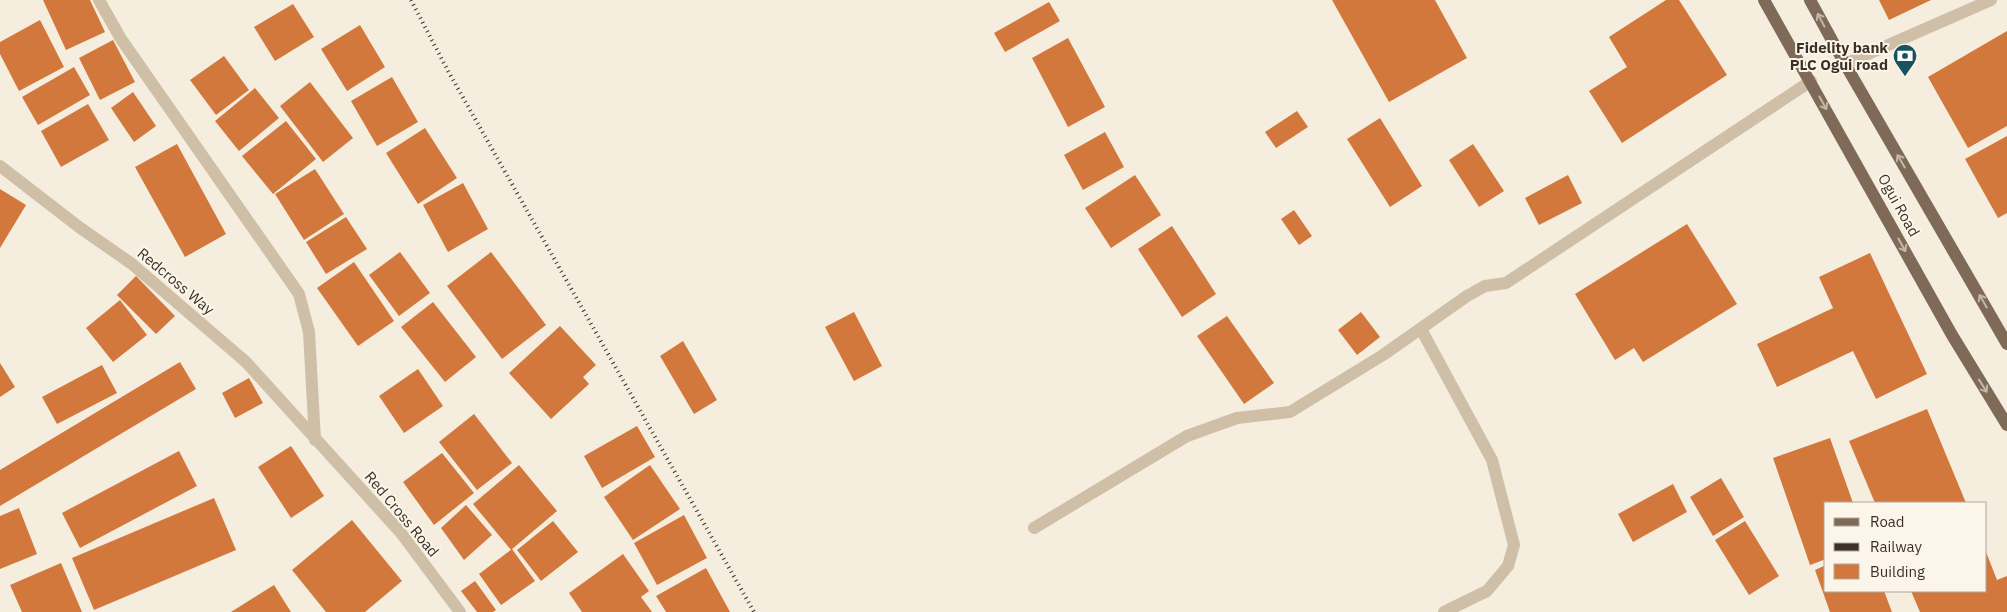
<svg xmlns="http://www.w3.org/2000/svg" width="2007" height="612" font-family="'IBM Plex Sans',sans-serif">
<rect width="100%" height="100%" fill="#f5eddd"/>
<path fill="#d3783d" d="M43 0H90L105 32 66 50Z
M1332 0H1435L1467 58 1389 102Z
M1666 0H1679L1727 75 1622 143 1589 91 1627 67 1609 37Z
M1879 0H1931L1889 20Z
M1049 2 1060 21 1005 52 994 33Z
M293 4 314 37 275 61 254 27Z
M40 20 64 67 19 91 0 54V42Z
M360 25 385 67 347 91 321 49Z
M2007 31V126L1968 148 1928 77Z
M1068 38 1105 107 1068 127 1032 58Z
M113 40 135 82 100 100 79 58Z
M224 56 249 90 216 115 190 80Z
M74 67 90 95 38 125 22 97Z
M392 77 418 122 377 146 351 101Z
M310 82 353 138 323 162 280 106Z
M255 88 279 118 239 151 215 121Z
M133 92 156 126 134 142 111 108Z
M88 104 109 140 61 167 41 131Z
M1297 111 1308 127 1276 148 1265 132Z
M1380 118 1422 186 1390 207 1347 139Z
M286 121 316 159 273 194 242 156Z
M425 128 457 178 418 204 386 153Z
M1105 132 1124 167 1083 190 1064 155Z
M2007 136V213L1998 218 1965 159Z
M177 144 226 234 185 257 135 167Z
M1473 144 1504 191 1479 207 1449 160Z
M315 169 344 214 304 240 275 194Z
M1135 175 1161 215 1111 248 1085 208Z
M1568 175 1582 203 1539 225 1525 198Z
M463 183 488 229 448 252 423 205Z
M0 189 26 205 0 248Z
M1294 210 1312 236 1299 245 1281 219Z
M346 217 367 249 326 274 306 242Z
M1687 224 1737 304 1643 362 1634 348 1615 360 1575 294Z
M1172 226 1216 294 1182 317 1138 249Z
M400 252 430 293 399 316 369 275Z
M491 252 546 325 502 359 447 286Z
M1870 253 1927 374 1876 399 1853 351 1777 387 1757 344 1833 308 1819 277Z
M354 262 394 321 358 346 317 288Z
M136 276 175 316 156 334 117 295Z
M120 300 147 335 113 362 86 328Z
M433 302 476 357 445 382 401 327Z
M854 312 882 366 854 381 825 327Z
M1361 312 1380 337 1357 355 1338 330Z
M1227 316 1274 383 1244 404 1197 336Z
M560 326 596 365 583 377 589 384 551 419 509 373Z
M683 341 717 400 694 414 660 356Z
M180 362 196 389 0 506V470Z
M0 363 15 387 0 397Z
M102 365 117 393 57 424 42 397Z
M418 369 443 406 404 433 379 396Z
M249 378 263 403 235 418 222 393Z
M1927 409 1966 503H1875L1849 441Z
M474 414 512 463 477 490 439 442Z
M637 426 655 457 602 488 584 456Z
M1830 438 1853 503H1826V559L1810 565 1773 458Z
M291 446 324 496 291 518 258 467Z
M179 451 197 486 80 548 62 513Z
M442 453 474 493 434 525 403 482Z
M519 465 557 511 511 550 473 504Z
M650 465 680 509 633 540 604 497Z
M1721 478 1744 517 1713 536 1690 497Z
M1673 484 1687 512 1633 542 1618 514Z
M214 498 236 550 94 610 72 558Z
M466 505 492 535 464 560 441 528Z
M19 508 37 554 0 569V516Z
M684 515 707 558 657 585 634 543Z
M352 520 402 581 365 612H326L292 570Z
M553 521 578 552 541 581 517 550Z
M1745 521 1779 576 1749 595 1715 540Z
M512 549 535 581 501 605 479 574Z
M1986 552 1997 580 2007 576V612H1920L1911 591H1986Z
M623 554 649 591 641 597 652 612H582L569 593Z
M61 563 82 612H22L10 585Z
M1826 565V591H1884L1892 612H1830L1815 570Z
M706 568 730 612H666L656 596Z
M475 581 496 610 493 612H477L461 591Z
M274 585 291 612H231Z"/>
<g fill="none" stroke-linecap="round" stroke-linejoin="round">
<path stroke="#cfbfa7" stroke-width="12" d="M99 0 121 39 299 294 309 332 315 440
M1845 64 1991 0
M0 166 79 227 132 264 246 362 401 533 460 612
M1421 329 1492 460 1514 545 1508 566 1487 591 1444 612
M1034 528 1187 436 1237 418 1290 412 1383 355 1467 296 1485 286 1506 283 1811 81"/>
<path stroke="#7f6a58" stroke-width="12" d="M1764 0 1952 335 2007 425
M1810 0 1845 64 2007 344"/>
<path stroke="#3b3128" stroke-width="4" stroke-dasharray="1 4" stroke-linecap="butt" d="M411 0 448 71 754 612"/>
</g>
<defs><path id="oneway-shaft" d="M-6 0H5M1.5-3L5.5 0L1.5 3" fill="none" stroke-width="1.6" stroke-linecap="round" stroke-linejoin="round" transform="scale(1.25)"/></defs>
<g stroke="#c4b7a8">
<use href="#oneway-shaft" transform="translate(1821 20) rotate(-118)"/>
<use href="#oneway-shaft" transform="translate(1823 103) rotate(61)"/>
<use href="#oneway-shaft" transform="translate(1901 161) rotate(-120)"/>
<use href="#oneway-shaft" transform="translate(1902 245) rotate(61)"/>
<use href="#oneway-shaft" transform="translate(1983 301) rotate(-120)"/>
<use href="#oneway-shaft" transform="translate(1983 386) rotate(58)"/>
</g>
<defs>
<symbol id="bank-pin" viewBox="-11 -11 22 30"><path d="M0 17L-7.5 6A9.5 9.5 0 1 1 7.5 6Z" fill="#185262" stroke="#fcf6ea"/><path d="M-6-4H6V4H-6ZM0-2.3a2.3 2.3 0 1 0 0 4.6a2.3 2.3 0 1 0 0-4.6Z" fill="#fff"/></symbol>
</defs>
<g fill-rule="evenodd">
<use href="#bank-pin" x="1891" y="42" width="28" height="38"/>
</g>
<g text-anchor="middle" dominant-baseline="central" stroke-width="4" stroke-linejoin="round" paint-order="stroke">
<g font-size="15" font-weight="bold" fill="#3b3128" stroke="#fcf6ea" text-anchor="end">
<text x="1888" y="47">Fidelity bank<tspan x="1888" dy="17">PLC Ogui road</tspan></text>
</g>
<g font-size="15" fill="#3b3128" stroke="#fcf6ea">
<text transform="translate(1899 205) rotate(61)">Ogui Road</text>
<text transform="translate(176 281) rotate(40)">Redcross Way</text>
<text transform="translate(402 514) rotate(50)">Red Cross Road</text>
</g>
</g>
<rect x="1824" y="502" width="162" height="90" fill="#fcf6ea" stroke="#afa79c"/>
<rect x="1834" y="518" width="25" height="8" fill="#7f6a58" stroke="#afa79c"/>
<text x="1870" y="527" font-size="15" fill="#3b3128">Road</text>
<rect x="1834" y="543" width="25" height="8" fill="#3b3128" stroke="#afa79c"/>
<text x="1870" y="552" font-size="15" fill="#3b3128">Railway</text>
<rect x="1834" y="564" width="25" height="15" fill="#d3783d" stroke="#afa79c"/>
<text x="1870" y="577" font-size="15" fill="#3b3128">Building</text>
</svg>
